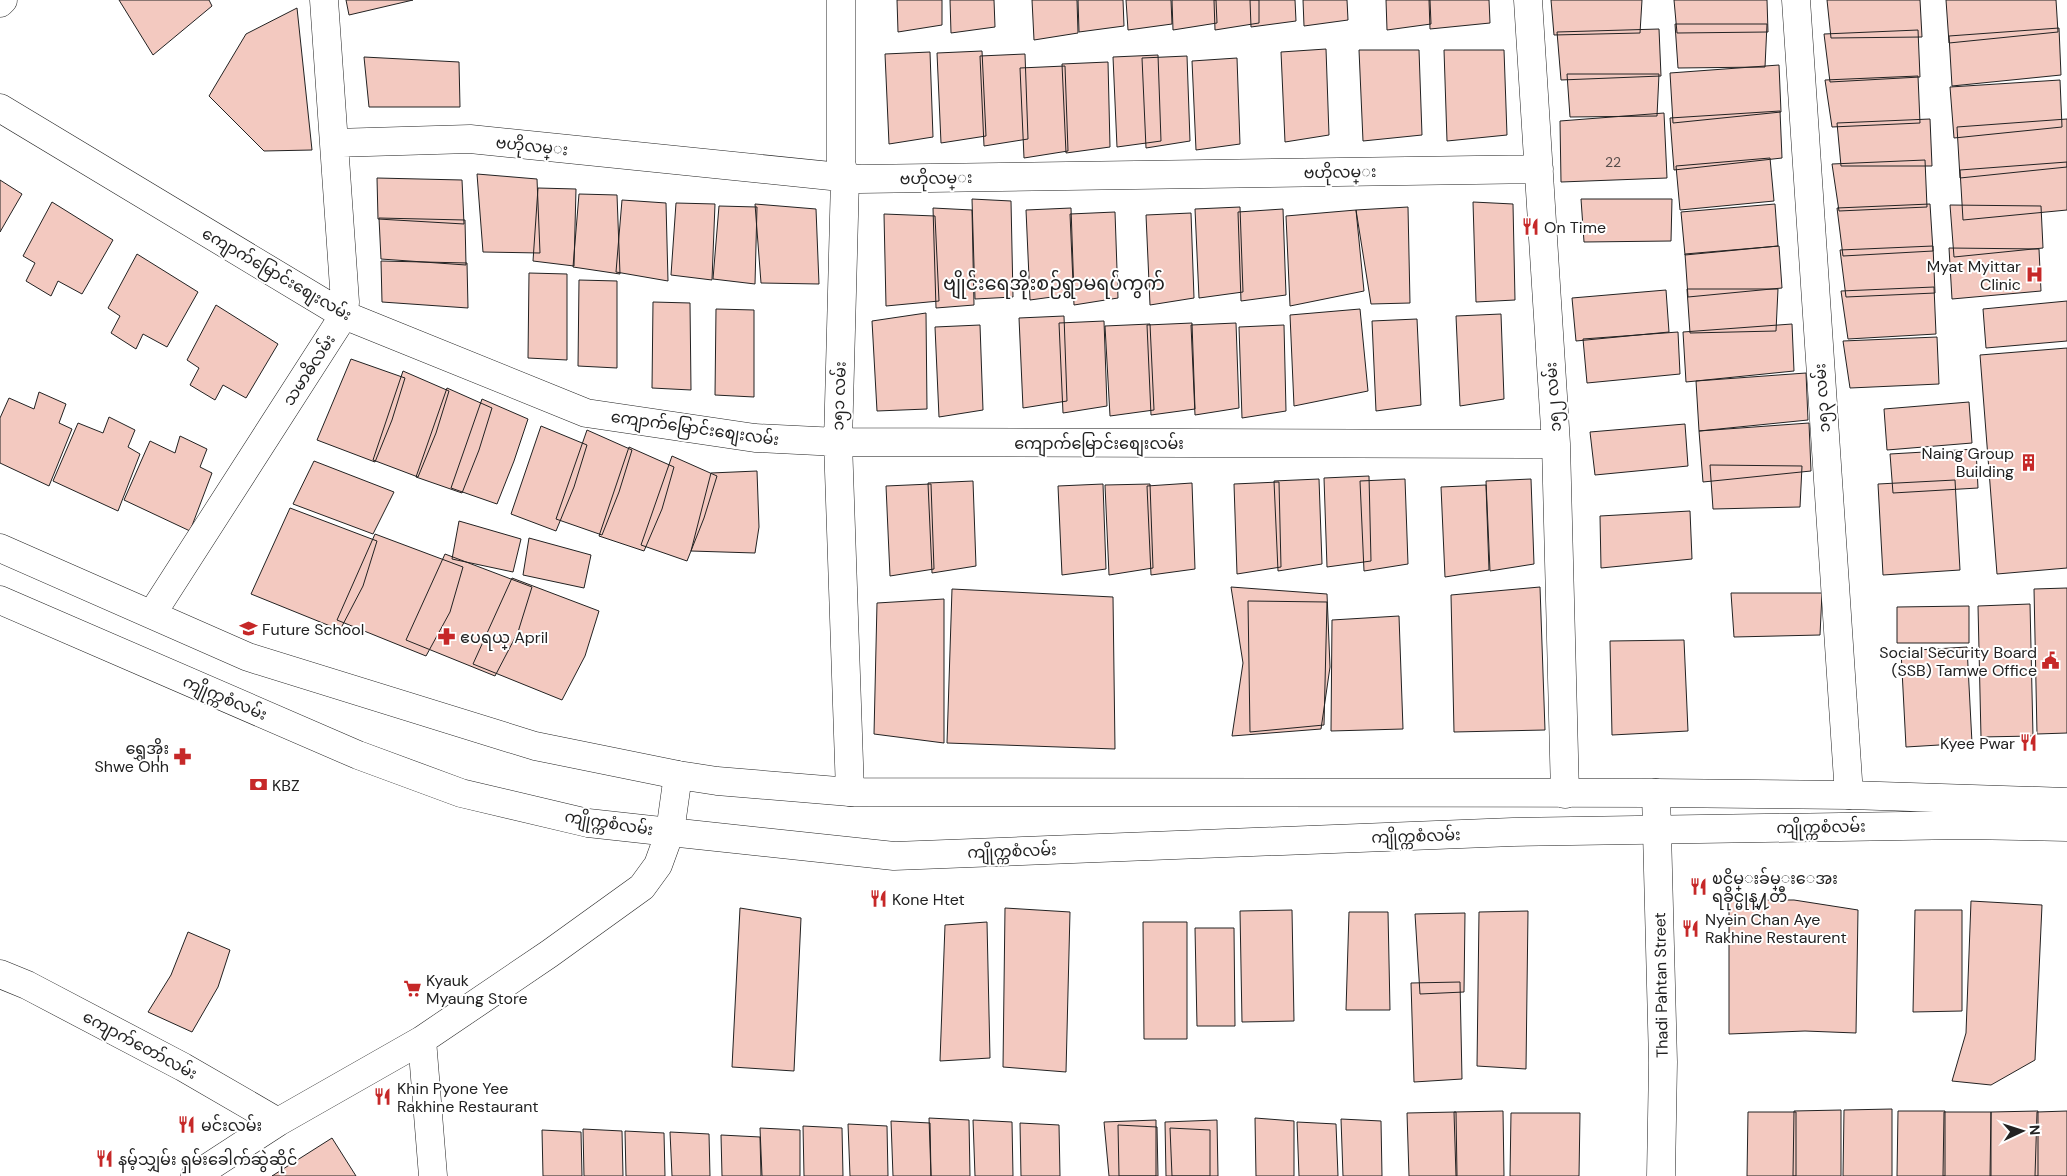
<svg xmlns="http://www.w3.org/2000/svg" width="2067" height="1176" font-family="'DM Sans','Noto Sans Myanmar',sans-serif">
<rect width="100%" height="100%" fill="#fff"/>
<path fill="#f3c9c0" stroke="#222" d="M119 0H209L212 6 153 55Z
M346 0H413L349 15Z
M897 0H942V25L898 32Z
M950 0H994L995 27 951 33Z
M1032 0H1077L1078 33 1034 40Z
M1078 0H1123L1124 26 1079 32Z
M1126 0H1171L1172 24 1128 30Z
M1172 0H1216L1217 23 1173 30Z
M1214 0H1259V23L1215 30Z
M1250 0H1295L1296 21 1251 27Z
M1303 0H1347L1348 20 1304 26Z
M1386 0H1430L1431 24 1387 30Z
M1429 0H1489L1490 23 1430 29Z
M1551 0H1642L1640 33 1554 35Z
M1674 0H1767L1768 32 1677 33Z
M1827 0H1920L1922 37 1831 38Z
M1946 0H2056L2058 32 1949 43Z
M297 8 312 150 264 151 209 96 246 34Z
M1675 24H1767L1765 67 1678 68Z
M2059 28 2061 75 1952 86 1949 36Z
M1659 29 1661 76 1561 80 1557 32Z
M1918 30 1920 77 1830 82 1824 34Z
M1326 49 1329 135 1285 142 1281 52Z
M1359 50H1419L1422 135 1363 141Z
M1444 50H1504L1507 135 1447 141Z
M982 51 986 136 941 143 937 53Z
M930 52 933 137 889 144 885 54Z
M1025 54 1028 139 984 146 980 56Z
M1158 55 1161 141 1117 147 1113 57Z
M1187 56 1190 141 1146 148 1142 58Z
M364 57 459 62 460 107H369Z
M1237 58 1240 144 1196 150 1192 61Z
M1108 62 1110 147 1066 153 1062 64Z
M1779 65 1781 112 1673 123 1670 73Z
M1065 66 1068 151 1024 158 1020 68Z
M1567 74H1659L1657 116 1570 117Z
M1918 76 1920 123 1832 127 1825 80Z
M2060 80 2062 127 1954 138 1950 87Z
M1780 111 1782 158 1674 170 1670 118Z
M1664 113 1667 178 1561 182 1560 121Z
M1930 119 1932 166H1841L1837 123Z
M2067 119V167L1960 178 1957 127Z
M1770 158 1774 201 1680 210 1676 166Z
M1925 160 1927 207 1839 211 1832 164Z
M2067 162V210L1963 220 1960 170Z
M477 174 537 179 540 253 483 252Z
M377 178 462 180 464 224 378 219Z
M0 180 22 194 0 232Z
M538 188 576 189 574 266 533 261Z
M579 194 617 195 620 274 573 267Z
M972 199 1011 201 1013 297 975 299Z
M1581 199H1672L1671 241 1584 242Z
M622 200 666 203 668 281 616 272Z
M52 202 113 240 82 294 58 281 51 296 26 281 35 263 23 256Z
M1473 202 1513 204 1515 300 1476 302Z
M676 203 715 204 712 280 671 275Z
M755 204 816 209 819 284 761 283Z
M1775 204 1778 246 1685 255 1681 212Z
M1930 204 1933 251 1843 256 1837 208Z
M1950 205 2041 206 2043 248 1954 257Z
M719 206 757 207 755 284 713 279Z
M1240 207 1243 292 1199 298 1195 209Z
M1408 207 1410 303 1371 304 1356 210Z
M933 208 972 210 974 305 936 308Z
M1071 208 1074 294 1030 300 1026 210Z
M1283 209 1286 295 1241 301 1238 212Z
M1356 210 1364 291 1290 306 1286 216Z
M1115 212 1118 298 1074 305 1070 214Z
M1191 213 1194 298 1150 305 1146 215Z
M884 214 935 216 939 301 886 306Z
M379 218 465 220 466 265 381 259Z
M1779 246 1782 288 1688 297 1685 254Z
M1933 246 1935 293 1846 297 1840 250Z
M1949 248 2039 249 2041 291 1952 299Z
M137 254 198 292 167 347 143 334 136 349 111 333 120 316 108 308Z
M381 261 467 263 468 308 382 302Z
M529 273 567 274V360L528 358Z
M579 280 617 281V368L578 366Z
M1934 287 1936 334 1848 339 1841 291Z
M1687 289H1778L1776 331 1690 333Z
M1666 290 1669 332 1576 341 1572 298Z
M2067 301V341L1986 348 1983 309Z
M653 302 690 303 691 390 652 388Z
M216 305 278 344 246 398 223 385 215 400 190 385 199 368 187 360Z
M716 309 754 310V397L715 395Z
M1360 309 1368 391 1294 406 1290 315Z
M926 313 927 409 877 411 872 321Z
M1501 314 1504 399 1460 406 1456 316Z
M1064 316 1067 401 1023 408 1019 318Z
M1417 319 1421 405 1376 411 1372 321Z
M1104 321 1107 406 1063 413 1059 323Z
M1192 323 1195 409 1151 415 1147 325Z
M1236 323 1239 408 1195 415 1191 325Z
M1150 324 1154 410 1110 416 1105 326Z
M1792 324 1794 371 1686 382 1683 332Z
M980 325 983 410 939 417 935 327Z
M1284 325 1286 411 1242 418 1239 327Z
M1678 332 1680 374 1587 383 1583 339Z
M1937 337 1939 384 1850 388 1843 341Z
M2067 348V568L1997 574 1980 355Z
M351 359 405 378 392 420 375 462 317 440Z
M403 371 449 391 436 433 418 477 373 460Z
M1806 373 1808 420 1699 431 1696 381Z
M447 388 492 408 479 450 462 493 416 477Z
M39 392 66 404 59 423 72 429 49 486 0 463V418L9 398 34 409Z
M482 399 528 419 514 461 497 504 451 488Z
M1969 402 1972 443 1887 450 1884 409Z
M109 417 135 430 128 447 140 454 118 511 53 481 78 423 103 433Z
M1809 423 1811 471 1703 482 1699 431Z
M1685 424 1688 466 1595 475 1590 432Z
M541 426 587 445 574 487 556 531 511 514Z
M587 430 632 450 619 492 602 535 556 519Z
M180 436 207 449 200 467 212 473 190 531 124 500 150 441 175 453Z
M629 447 674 467 662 509 644 551 599 536Z
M1976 449 1978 488 1893 493 1890 454Z
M672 456 717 476 704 518 687 561 641 545Z
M314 461 394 492 373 534 293 504Z
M1710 465 1802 466 1800 507 1713 509Z
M757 471 759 527 755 553 691 551 711 473Z
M1369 476 1371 561 1327 567 1324 478Z
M1319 479 1322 564 1278 571 1274 481Z
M1405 479 1408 564 1364 571 1360 481Z
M1531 479 1534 564 1490 571 1486 481Z
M1955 480 1960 570 1883 575 1878 484Z
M973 481 976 566 932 573 928 483Z
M1279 482 1281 567 1237 574 1234 484Z
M1192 483 1195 569 1151 575 1147 486Z
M931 484 934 569 890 576 886 486Z
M1103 484 1106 569 1062 575 1058 486Z
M1150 484 1153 568 1109 575 1105 485Z
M1486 485 1489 570 1445 577 1441 487Z
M290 508 377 541 363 586 340 630 251 594Z
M1690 511 1692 559 1601 568 1600 516Z
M459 521 521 539 513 572 452 559Z
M375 534 463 567 450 612 426 656 337 620Z
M529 538 591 555 584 588 523 575Z
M445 554 532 587 518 632 495 676 406 640Z
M512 578 599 611 585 656 562 700 473 664Z
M1231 587 1327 594 1330 667 1321 729 1232 736 1243 663Z
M1540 587 1545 730 1454 732 1451 595Z
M2067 588V733L2037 734 2034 589Z
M952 589 1113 597 1115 749 947 743Z
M1731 593H1822L1820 635 1734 637Z
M944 599V743L874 734 877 603Z
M1248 601 1327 602 1324 725 1250 732Z
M2030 604 2033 736 1981 737 1978 606Z
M1969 606V643H1897V607Z
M1399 616 1403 729 1331 731 1332 620Z
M1684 640 1688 731 1612 735 1610 641Z
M1967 647 1972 743 1906 747 1901 651Z
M1729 900H1794L1858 910 1856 1033 1805 1031 1729 1034Z
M1971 901 2042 905 2035 1060 1991 1085 1952 1081 1966 1033Z
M740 908 801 918 794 1071 732 1067Z
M1005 908 1070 912 1066 1072 1003 1067Z
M1292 910 1294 1021 1242 1022 1240 911Z
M1915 910H1962V1011L1913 1012Z
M1528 911 1526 1069 1477 1066 1479 912Z
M1349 912H1388L1390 1010H1346Z
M1465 913 1464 992 1420 994 1415 914Z
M987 922 990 1058 940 1061 945 925Z
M1143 922H1187V1039H1144Z
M1195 928H1234L1235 1026H1197Z
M188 932 230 950 218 987 192 1032 148 1012 171 975Z
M1460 982 1462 1079 1414 1082 1411 983Z
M1892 1109V1176H1843L1844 1110Z
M1841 1110V1176H1793L1794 1111Z
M1503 1111 1504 1176H1456L1454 1112Z
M1898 1111H1945V1176H1897Z
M2038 1111V1176H1990L1991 1112Z
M2067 1111V1176H2035L2037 1112Z
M1456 1112 1457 1176H1409L1407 1113Z
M1748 1112H1796V1176H1747Z
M1944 1112H1991V1176H1943Z
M1511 1113H1580L1579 1176H1510Z
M929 1118 969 1120 970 1176H931Z
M1255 1118 1294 1121V1176H1256Z
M1341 1119 1381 1121 1382 1176H1343Z
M973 1120 1012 1122 1013 1176H975Z
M1156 1120V1176H1109L1104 1122Z
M1217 1120 1218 1176H1166L1165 1122Z
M891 1121 930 1123 931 1176H893Z
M1297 1122 1336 1124 1338 1176H1299Z
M1020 1123 1059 1125 1060 1176H1021Z
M848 1124 887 1126 888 1176H850Z
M1118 1125 1157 1127 1158 1176H1119Z
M803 1126 842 1128 843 1176H804Z
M760 1128 800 1130V1176H762Z
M1170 1128 1210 1130V1176H1172Z
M583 1129 622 1131 623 1176H584Z
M542 1130 581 1132 582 1176H543Z
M625 1131 664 1133 665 1176H626Z
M670 1132 709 1134 710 1176H672Z
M721 1135 760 1137 761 1176H722Z
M332 1138 356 1176H272Z"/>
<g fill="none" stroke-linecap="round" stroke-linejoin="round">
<defs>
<path id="minor" d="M841 0V162L845 179 838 442 850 792
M1528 0 1556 444 1565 794
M1796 0 1849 795
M0 108 344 315 586 413 755 438 838 442 1556 444
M334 143 470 139 860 179 1539 169
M152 614 344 315 345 302 324 0
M1656 793 1663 1062 1661 1176
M0 974 27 985 183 1067 278 1122
M422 1040 433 1176
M195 1176 278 1122 422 1040 549 954 642 887 658 865 670 832 678 775"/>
<path id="major" d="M0 3 3 0
M0 548 248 657 535 746 678 775 717 781 850 792 1656 793 1849 795 2067 802
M0 600 358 755 461 793 588 823 670 832 894 856 1513 832 1964 825 2067 827"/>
</defs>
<use href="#minor" stroke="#222" stroke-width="29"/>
<use href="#major" stroke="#222" stroke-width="29"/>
<use href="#minor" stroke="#fff" stroke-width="28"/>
<use href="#major" stroke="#fff" stroke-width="28"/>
</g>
<defs>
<symbol id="restaurant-bare" viewBox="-9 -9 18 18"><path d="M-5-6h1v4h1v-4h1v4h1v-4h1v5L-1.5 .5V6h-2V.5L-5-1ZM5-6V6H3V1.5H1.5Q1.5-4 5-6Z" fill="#c62828" stroke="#fff" stroke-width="2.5" paint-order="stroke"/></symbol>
<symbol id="hospital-bare" viewBox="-9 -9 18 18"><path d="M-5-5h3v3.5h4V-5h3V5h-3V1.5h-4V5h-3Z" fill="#c62828" stroke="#fff" stroke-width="2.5" paint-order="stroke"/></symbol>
<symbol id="building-bare" viewBox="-9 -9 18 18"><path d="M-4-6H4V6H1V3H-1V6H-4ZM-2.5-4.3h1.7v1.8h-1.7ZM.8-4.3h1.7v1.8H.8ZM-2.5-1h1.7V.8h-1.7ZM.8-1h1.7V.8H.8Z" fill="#c62828" stroke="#fff" stroke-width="2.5" paint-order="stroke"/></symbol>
<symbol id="school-bare" viewBox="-9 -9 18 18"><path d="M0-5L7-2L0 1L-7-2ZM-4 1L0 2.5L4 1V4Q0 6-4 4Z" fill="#c62828" stroke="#fff" stroke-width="2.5" paint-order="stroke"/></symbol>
<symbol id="pharmacy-bare" viewBox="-9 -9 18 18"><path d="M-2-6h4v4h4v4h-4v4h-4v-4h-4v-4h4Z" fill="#c62828" stroke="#fff" stroke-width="2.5" paint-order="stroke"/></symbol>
<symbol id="civic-bare" viewBox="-9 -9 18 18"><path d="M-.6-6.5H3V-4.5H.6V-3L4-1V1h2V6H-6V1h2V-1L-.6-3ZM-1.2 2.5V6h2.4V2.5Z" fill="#c62828" stroke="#fff" stroke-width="2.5" paint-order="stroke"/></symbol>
<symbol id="bank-bare" viewBox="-9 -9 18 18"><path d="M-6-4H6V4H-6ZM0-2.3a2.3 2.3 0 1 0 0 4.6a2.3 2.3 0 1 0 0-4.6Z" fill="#c62828" stroke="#fff" stroke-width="2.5" paint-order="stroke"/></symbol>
<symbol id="supermarket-bare" viewBox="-9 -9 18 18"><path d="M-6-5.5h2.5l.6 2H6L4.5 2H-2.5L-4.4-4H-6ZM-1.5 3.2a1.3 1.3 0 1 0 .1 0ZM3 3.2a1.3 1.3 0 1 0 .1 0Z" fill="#c62828" stroke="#fff" stroke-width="2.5" paint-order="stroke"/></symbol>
</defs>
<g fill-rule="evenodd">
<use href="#restaurant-bare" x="1518" y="214" width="25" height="25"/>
<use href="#hospital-bare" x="2022" y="262" width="25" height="25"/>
<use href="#building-bare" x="2016" y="450" width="25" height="25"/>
<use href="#school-bare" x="236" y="616" width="25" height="25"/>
<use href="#pharmacy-bare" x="434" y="624" width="25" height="25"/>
<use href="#civic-bare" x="2038" y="648" width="25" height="25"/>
<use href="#restaurant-bare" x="2016" y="730" width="25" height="25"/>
<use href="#pharmacy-bare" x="170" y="744" width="25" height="25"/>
<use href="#bank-bare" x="246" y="772" width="25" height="25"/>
<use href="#restaurant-bare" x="1686" y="874" width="25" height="25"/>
<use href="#restaurant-bare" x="866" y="886" width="25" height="25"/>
<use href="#restaurant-bare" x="1678" y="916" width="25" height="25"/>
<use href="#supermarket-bare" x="400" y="976" width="25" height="25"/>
<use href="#restaurant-bare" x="370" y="1084" width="25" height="25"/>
<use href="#restaurant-bare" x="174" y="1112" width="25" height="25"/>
<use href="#restaurant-bare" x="92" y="1146" width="25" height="25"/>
</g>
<g text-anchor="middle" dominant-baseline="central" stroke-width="4" stroke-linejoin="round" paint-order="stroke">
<g font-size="14" fill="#564c4a">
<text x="1613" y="162">22</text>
</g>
<g font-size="16" fill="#222" stroke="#fff">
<text transform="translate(532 146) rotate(6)">ဗဟိုလမ္း</text>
<text transform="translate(1340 172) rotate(-1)">ဗဟိုလမ္း</text>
<text transform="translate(936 178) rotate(-1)">ဗဟိုလမ္း</text>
<text transform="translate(277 274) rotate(30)">ကျောက်မြောင်းစျေးလမ်း</text>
<text transform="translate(309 370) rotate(-57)">သမာဓိလမ်း</text>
<text transform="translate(839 396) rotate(-88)">၁၅၁ လမ်း</text>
<text transform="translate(1553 397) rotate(-94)">၁၅၂ လမ်း</text>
<text transform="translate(1822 398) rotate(-94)">၁၅၃ လမ်း</text>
<text transform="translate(695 428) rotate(8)">ကျောက်မြောင်းစျေးလမ်း</text>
<text x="1099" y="443">ကျောက်မြောင်းစျေးလမ်း</text>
<text transform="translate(225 698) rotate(23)">ကျိုက္ကစံလမ်း</text>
<text transform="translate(609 823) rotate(9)">ကျိုက္ကစံလမ်း</text>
<text transform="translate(1821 827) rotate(-1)">ကျိုက္ကစံလမ်း</text>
<text transform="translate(1416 836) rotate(-2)">ကျိုက္ကစံလမ်း</text>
<text transform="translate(1012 851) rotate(-2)">ကျိုက္ကစံလမ်း</text>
<text transform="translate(1661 985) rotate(-91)">Thadi Pahtan Street</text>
<text transform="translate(140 1045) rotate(28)">ကျောက်တော်လမ်း</text>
</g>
<g font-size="16" fill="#222" stroke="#fff" text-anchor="start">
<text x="1544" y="227">On Time</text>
<text x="2021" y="266" text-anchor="end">Myat Myittar<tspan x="2021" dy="18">Clinic</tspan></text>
<text x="2014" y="453" text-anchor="end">Naing Group<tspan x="2014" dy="18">Building</tspan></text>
<text x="262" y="629">Future School</text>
<text x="460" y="637">ဧပရယ္ April</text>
<text x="2037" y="652" text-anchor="end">Social Security Board<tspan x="2037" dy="18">(SSB) Tamwe Office</tspan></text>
<text x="2015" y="743" text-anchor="end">Kyee Pwar</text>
<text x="169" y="748" text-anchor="end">ရွှေအိုး<tspan x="169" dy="18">Shwe Ohh</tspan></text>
<text x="272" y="785">KBZ</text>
<text x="1712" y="878">ၿငိမ္းခ်မ္းေအး<tspan x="1712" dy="18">ရခိုင္မုန္႔တီ</tspan></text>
<text x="892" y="899">Kone Htet</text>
<text x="1705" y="919">Nyein Chan Aye<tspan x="1705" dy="18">Rakhine Restaurent</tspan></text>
<text x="426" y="980">Kyauk<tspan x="426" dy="18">Myaung Store</tspan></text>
<text x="397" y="1088">Khin Pyone Yee<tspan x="397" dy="18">Rakhine Restaurant</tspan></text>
<text x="201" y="1125">မင်းလမ်း</text>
<text x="118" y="1159">နမ့်သျှမ်း ရှမ်းခေါက်ဆွဲဆိုင်</text>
</g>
<g font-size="19" fill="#222" stroke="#fff">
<text x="1054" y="283">ဗျိုင်းရေအိုးစဉ်ရွာမရပ်ကွက်</text>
</g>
</g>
<g transform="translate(2022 1131) rotate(86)" stroke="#ffffff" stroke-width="4" paint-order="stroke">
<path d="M0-4L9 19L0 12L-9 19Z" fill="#222222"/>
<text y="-8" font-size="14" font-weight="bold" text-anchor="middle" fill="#222222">N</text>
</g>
</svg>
